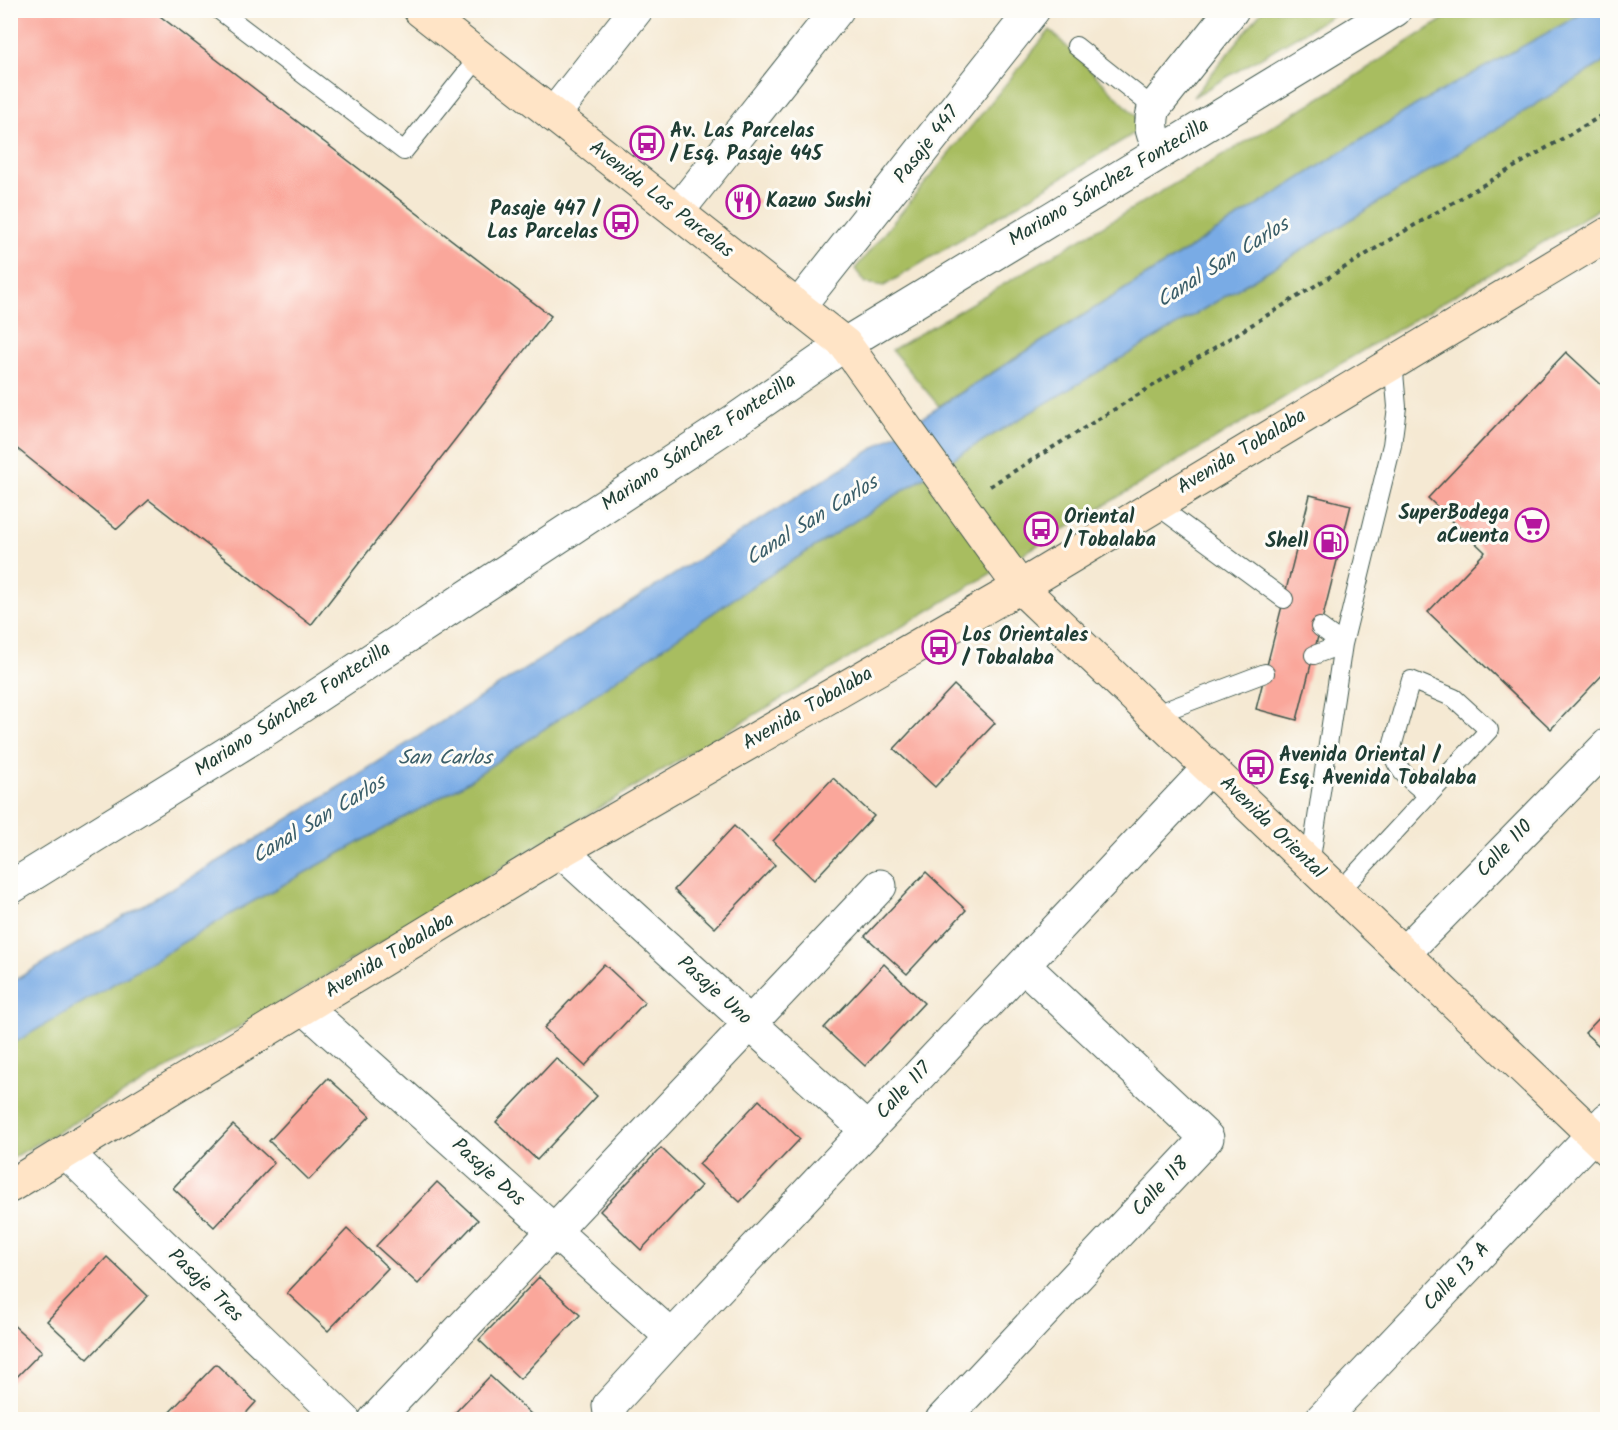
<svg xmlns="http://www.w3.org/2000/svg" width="1618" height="1430" font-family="Kalam,sans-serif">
<rect width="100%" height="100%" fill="#fdfcf7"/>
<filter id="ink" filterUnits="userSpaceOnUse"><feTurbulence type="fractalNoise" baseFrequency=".0167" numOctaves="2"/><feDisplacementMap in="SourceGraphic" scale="12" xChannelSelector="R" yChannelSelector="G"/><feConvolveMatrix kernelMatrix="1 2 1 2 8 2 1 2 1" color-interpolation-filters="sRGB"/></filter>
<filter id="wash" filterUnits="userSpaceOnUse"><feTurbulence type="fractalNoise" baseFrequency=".008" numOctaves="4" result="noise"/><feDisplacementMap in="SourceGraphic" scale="24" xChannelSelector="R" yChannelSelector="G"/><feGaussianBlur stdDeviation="1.35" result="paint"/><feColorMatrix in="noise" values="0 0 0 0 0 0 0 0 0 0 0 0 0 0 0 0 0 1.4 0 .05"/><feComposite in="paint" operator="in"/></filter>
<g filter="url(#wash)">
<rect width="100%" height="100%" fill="#f5e9d3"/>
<path fill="#a8bd61" stroke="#647d4a" stroke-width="1.5" d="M1262 10 1340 11 1193 97 1262 11Z
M1456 11H1587L1416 105 939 406 892 350 1337 88Z
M1050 30 1146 126 884 286 866 283 855 269Z
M1607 60V204L574 823 311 985 11 1159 10 1045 234 912 461 786 748 589 959 455 1286 260Z"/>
<path fill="#79abe5" stroke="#4c748c" stroke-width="1.5" d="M1587 11H1607V60L1286 260 959 455 748 589 461 786 234 912 11 1045 10 983 258 838 1416 105Z"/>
<g id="blocks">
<path fill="#faa79b" d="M10 10H152L551 316 311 625 149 500 117 529 10 443Z
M741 187 759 201 746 217 728 203Z
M1566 352 1608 391V669L1551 729 1428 612 1485 552 1428 498Z
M1310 495 1351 505 1297 720 1256 709Z
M954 685 995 723 935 787 894 749Z
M833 778 874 816 814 880 773 841Z
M734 826 775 865 715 928 674 890Z
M926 872 966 910 907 974 865 936Z
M604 964 645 1002 585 1066 544 1028Z
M884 964 924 1003 865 1066 824 1028Z
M1608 1009V1054L1585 1033Z
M556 1058 597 1096 537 1160 496 1122Z
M328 1078 370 1116 309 1180 269 1141Z
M759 1100 800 1139 740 1202 699 1164Z
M233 1125 274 1163 214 1227 173 1188Z
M661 1148 701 1186 641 1250 600 1211Z
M437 1182 478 1220 418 1284 376 1246Z
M347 1229 388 1268 328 1331 287 1293Z
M107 1257 148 1296 88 1359 47 1321Z
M539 1277 580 1315 520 1379 479 1340Z
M10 1322 42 1351 10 1384Z
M216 1364 256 1402 240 1420H162Z
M490 1376 531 1414 526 1420H448Z"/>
</g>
</g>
<g filter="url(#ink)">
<use href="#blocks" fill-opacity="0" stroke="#3f574c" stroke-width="1.5"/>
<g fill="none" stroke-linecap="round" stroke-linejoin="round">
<defs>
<path id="service" d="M219 10 404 151 479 57
M1076 46 1154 108
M1155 504 1284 599
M1320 627 1343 644
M1314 655 1343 644
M1154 715 1265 673
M1310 865 1343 644 1392 445 1397 407 1393 361
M1339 892 1489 730 1454 698 1411 680 1392 747C1393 769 1412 782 1428 795"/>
<path id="minor" d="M553 115 636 10
M1162 151C1152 135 1149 127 1154 108L1232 10
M677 212 837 10
M798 307 1033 10
M561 851 867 1130
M1403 954 1608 745
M305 1008 672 1337
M66 1152 344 1420
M375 1420 880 886
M611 1420 609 1406 672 1337 1209 768
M942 1420 1207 1138 1023 965
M1321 1420 1608 1119"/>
<path id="tertiary" d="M10 888 268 728 737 419 845 344 1395 10"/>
<path id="secondary" d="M420 10 845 344 1020 587 1608 1149
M10 1186 561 851 1020 587 1608 234"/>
</defs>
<use href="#service" stroke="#3f574c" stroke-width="20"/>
<use href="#minor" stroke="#3f574c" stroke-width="35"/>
<use href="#tertiary" stroke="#3f574c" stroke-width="35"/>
<use href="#secondary" stroke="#3f574c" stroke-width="35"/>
<path stroke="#3f574c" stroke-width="4" stroke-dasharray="4.5 4.5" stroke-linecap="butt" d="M990 486 1391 239 1608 112"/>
<use href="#service" stroke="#fff" stroke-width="18"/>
<use href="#minor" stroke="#fff" stroke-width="33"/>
<use href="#tertiary" stroke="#fff" stroke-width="33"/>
<use href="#secondary" stroke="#ffe4c6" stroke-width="33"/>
</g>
</g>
<defs>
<symbol id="bus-ring" viewBox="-11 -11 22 22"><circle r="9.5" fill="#fdfcf7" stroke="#b5179e" stroke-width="1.5"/><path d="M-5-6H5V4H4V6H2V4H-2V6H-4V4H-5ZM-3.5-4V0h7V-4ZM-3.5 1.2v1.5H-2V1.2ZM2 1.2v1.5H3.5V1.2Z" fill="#b5179e"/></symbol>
<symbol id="restaurant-ring" viewBox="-11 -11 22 22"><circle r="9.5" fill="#fdfcf7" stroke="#b5179e" stroke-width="1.5"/><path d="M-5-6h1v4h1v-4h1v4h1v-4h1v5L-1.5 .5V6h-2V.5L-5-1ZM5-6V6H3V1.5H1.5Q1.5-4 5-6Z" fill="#b5179e"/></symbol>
<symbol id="supermarket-ring" viewBox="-11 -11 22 22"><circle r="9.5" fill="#fdfcf7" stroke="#b5179e" stroke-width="1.5"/><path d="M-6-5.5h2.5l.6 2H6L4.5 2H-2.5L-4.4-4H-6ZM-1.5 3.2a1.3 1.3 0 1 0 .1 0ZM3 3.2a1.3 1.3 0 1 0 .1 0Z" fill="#b5179e"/></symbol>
<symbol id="fuel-ring" viewBox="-11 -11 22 22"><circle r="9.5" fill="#fdfcf7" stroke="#b5179e" stroke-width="1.5"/><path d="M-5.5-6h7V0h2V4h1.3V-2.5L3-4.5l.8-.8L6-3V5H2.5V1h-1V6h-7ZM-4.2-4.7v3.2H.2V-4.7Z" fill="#b5179e"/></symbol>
</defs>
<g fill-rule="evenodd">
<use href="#bus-ring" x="628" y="124" width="38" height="38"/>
<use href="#restaurant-ring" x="724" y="183" width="38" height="38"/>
<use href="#bus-ring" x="602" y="203" width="38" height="38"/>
<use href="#supermarket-ring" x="1513" y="506" width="38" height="38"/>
<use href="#bus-ring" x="1022" y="510" width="38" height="38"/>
<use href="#fuel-ring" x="1312" y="523" width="38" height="38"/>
<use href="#bus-ring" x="920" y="628" width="38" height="38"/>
<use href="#bus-ring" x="1237" y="748" width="38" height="38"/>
</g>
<g text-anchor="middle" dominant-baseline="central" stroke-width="6" stroke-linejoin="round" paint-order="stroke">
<g font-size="20" font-weight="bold" fill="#1f3d34" stroke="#fdfcf7" text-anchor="start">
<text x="670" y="132">Av. Las Parcelas<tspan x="670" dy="23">/ Esq. Pasaje 445</tspan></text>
<text x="766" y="202">Kazuo Sushi</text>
<text x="598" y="210" text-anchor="end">Pasaje 447 /<tspan x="598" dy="23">Las Parcelas</tspan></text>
<text x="1509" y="514" text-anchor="end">SuperBodega<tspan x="1509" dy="23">aCuenta</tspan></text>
<text x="1064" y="518">Oriental<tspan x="1064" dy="23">/ Tobalaba</tspan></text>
<text x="1308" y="542" text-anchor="end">Shell</text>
<text x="962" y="636">Los Orientales<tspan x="962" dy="23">/ Tobalaba</tspan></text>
<text x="1279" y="756">Avenida Oriental /<tspan x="1279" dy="23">Esq. Avenida Tobalaba</tspan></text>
</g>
<g font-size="20" fill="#1f3d34" stroke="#fdfcf7">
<text transform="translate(927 145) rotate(-52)">Pasaje 447</text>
<text transform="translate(1109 183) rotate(-31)">Mariano Sánchez Fontecilla</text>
<text transform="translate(661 200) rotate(38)">Avenida Las Parcelas</text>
<text transform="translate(699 443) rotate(-34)">Mariano Sánchez Fontecilla</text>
<text transform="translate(1242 452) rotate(-31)">Avenida Tobalaba</text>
<text transform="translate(808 709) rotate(-30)">Avenida Tobalaba</text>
<text transform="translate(293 710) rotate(-33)">Mariano Sánchez Fontecilla</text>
<text transform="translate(1272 828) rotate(44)">Avenida Oriental</text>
<text transform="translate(1505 849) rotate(-46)">Calle 110</text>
<text transform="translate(390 956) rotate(-31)">Avenida Tobalaba</text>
<text transform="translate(714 991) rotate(42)">Pasaje Uno</text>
<text transform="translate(904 1091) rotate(-47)">Calle 117</text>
<text transform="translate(488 1173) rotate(42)">Pasaje Dos</text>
<text transform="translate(1161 1187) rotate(-47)">Calle 118</text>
<text transform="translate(1457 1277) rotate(-46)">Calle 13 A</text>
<text transform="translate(205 1286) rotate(44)">Pasaje Tres</text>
</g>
<g font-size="21" font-style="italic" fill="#3a5e69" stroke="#fdfcf7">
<text transform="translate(1223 263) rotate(-32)">Canal San Carlos</text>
<text transform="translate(812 521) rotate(-32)">Canal San Carlos</text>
<text x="445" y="758">San Carlos</text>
<text transform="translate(319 820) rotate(-31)">Canal San Carlos</text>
</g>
</g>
<rect width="1618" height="1430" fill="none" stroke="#fdfcf7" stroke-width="36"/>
</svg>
